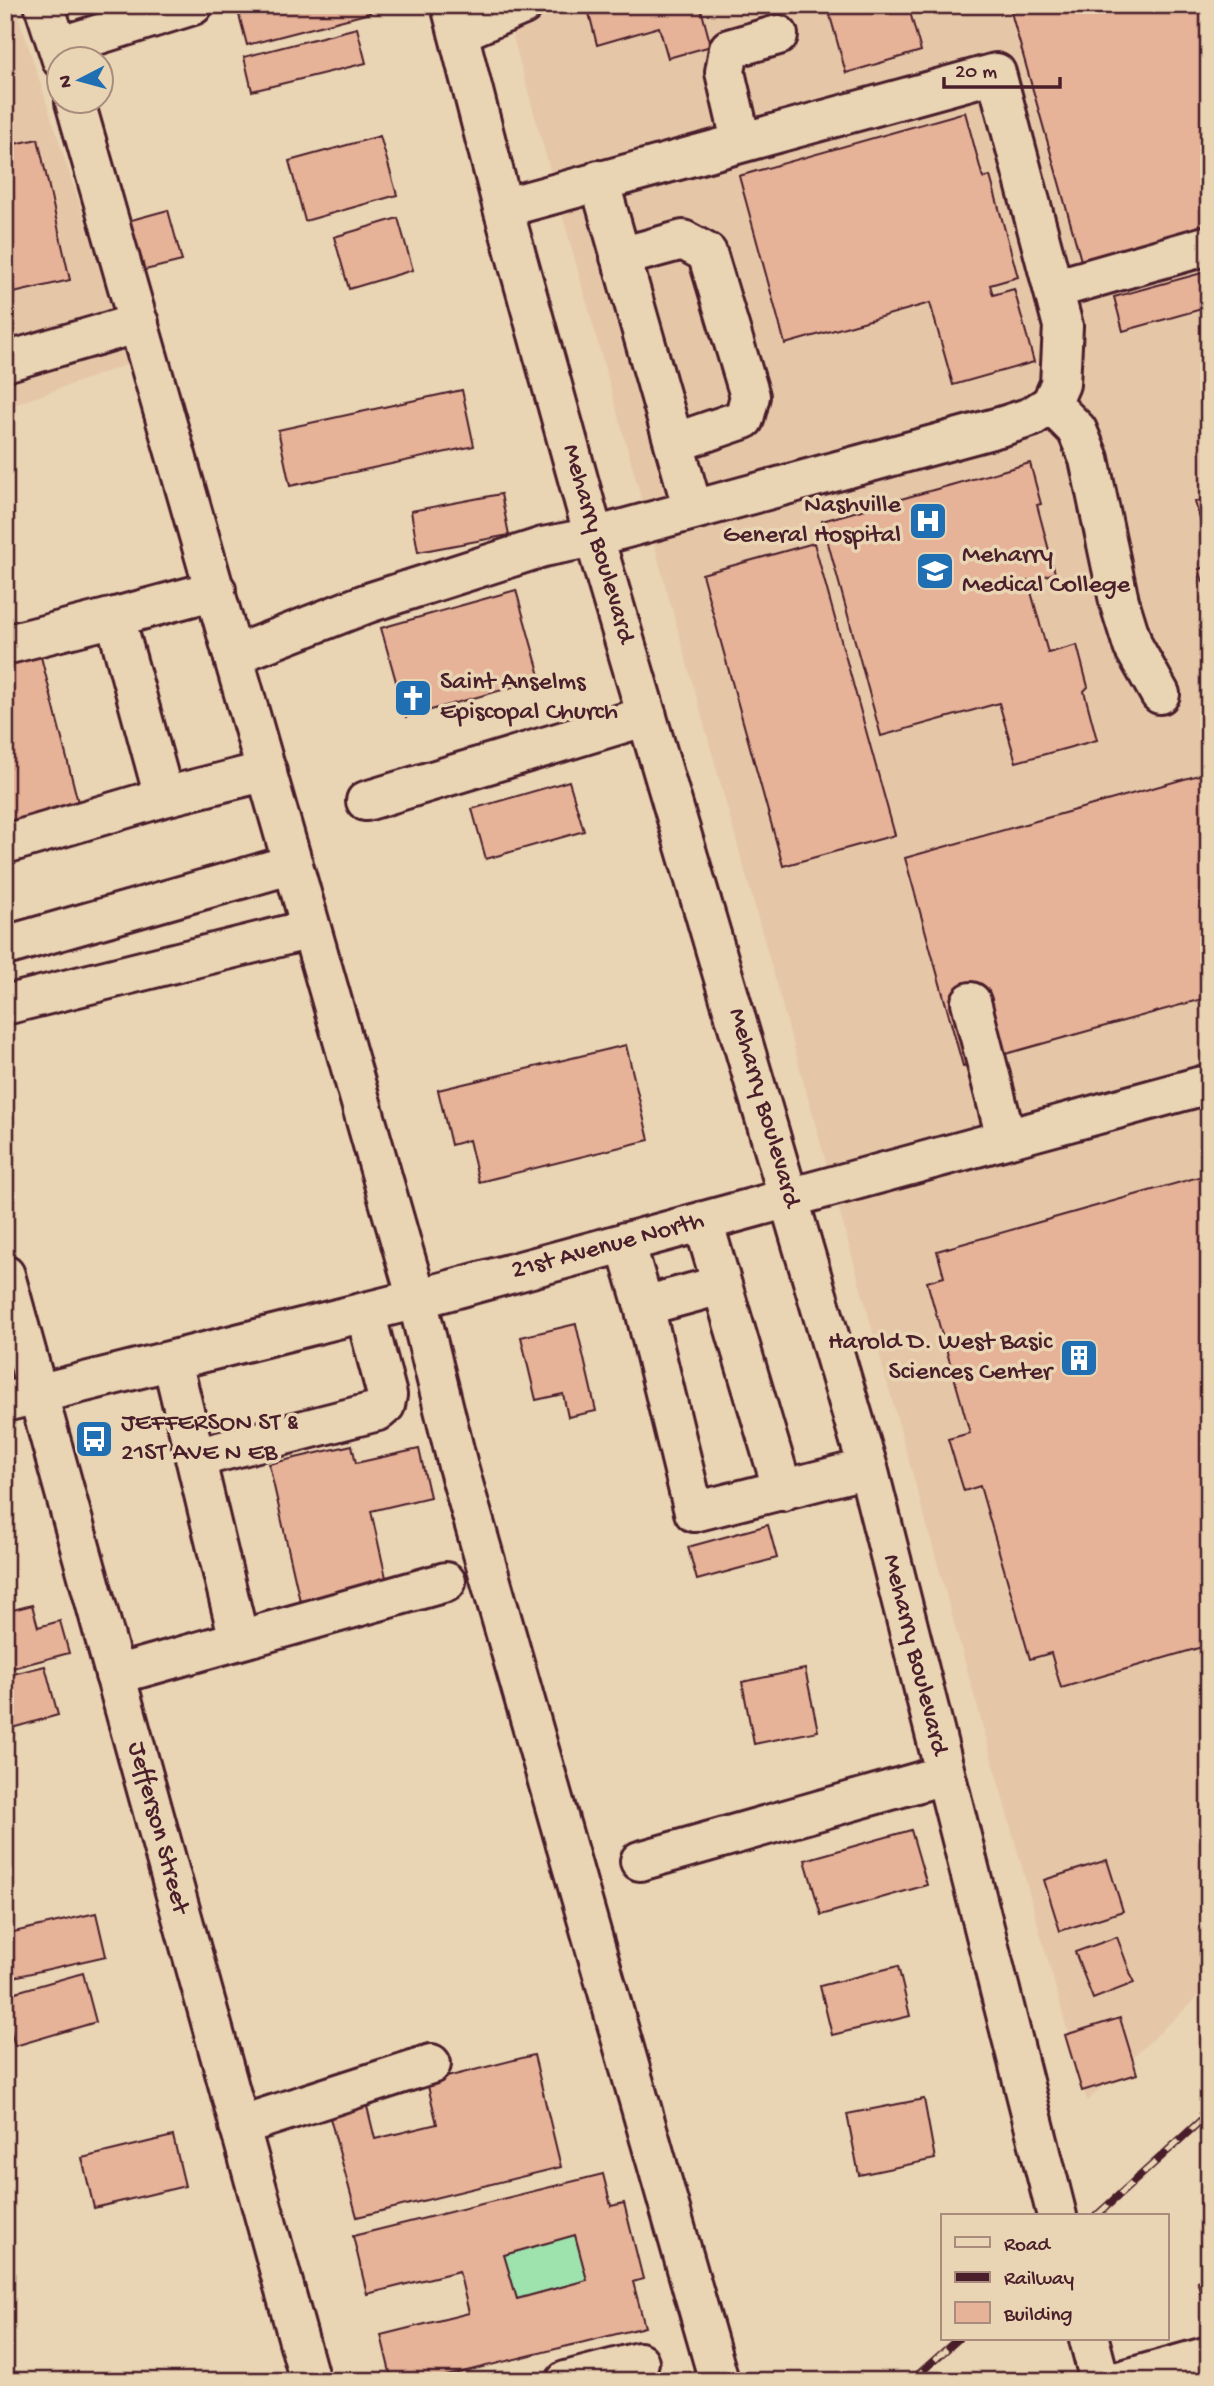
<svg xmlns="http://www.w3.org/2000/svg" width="1214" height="2386" font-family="'Gochi Hand',sans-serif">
<rect width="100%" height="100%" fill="#e9d4b3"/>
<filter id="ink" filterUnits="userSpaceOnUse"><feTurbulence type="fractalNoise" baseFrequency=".0143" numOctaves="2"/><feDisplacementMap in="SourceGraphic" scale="14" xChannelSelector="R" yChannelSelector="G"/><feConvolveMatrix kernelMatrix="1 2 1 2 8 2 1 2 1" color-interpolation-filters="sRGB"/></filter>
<g filter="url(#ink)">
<path fill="#e5c7a8" d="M5 5H15L131 363 5 408Z
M504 5H1209V1986L1087 2101Z"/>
<path fill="#9ee2ad" stroke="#74806c" stroke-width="2" d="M575 2235 587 2280 517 2299 504 2255Z"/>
<path fill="#e6b298" stroke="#4a1f2b" stroke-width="2" fill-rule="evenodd" d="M246 5H368L370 13 247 45 237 7Z
M587 5H700L711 46 668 58 659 27 597 45Z
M827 5H908L921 51 846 73Z
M1009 5H1209V228L1082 264Z
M357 28 366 63 252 91 244 57Z
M965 112 983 178 990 176 1018 277 990 285 993 295 1014 289 1034 362 953 385 930 303 785 344 739 176Z
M380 136 397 195 305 221 289 161Z
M38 139 70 280 5 295V146Z
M168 210 182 261 137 272 124 222Z
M398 218 413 270 349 289 334 237Z
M1209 271V307L1123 331 1114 297Z
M462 390 474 446 290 486 278 430Z
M1030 463 1041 504 1037 505 1055 573 1028 581 1048 653 1077 645 1088 687 1084 691 1097 740 1016 762 999 703 881 736 822 521Z
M501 494 509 535 418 552 411 511Z
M1209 498V550L1195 502Z
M814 543 895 835 783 866 702 574Z
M1209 566V580L1203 582 1199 569Z
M516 590 541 679 406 717 381 628Z
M38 645 79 806 5 825V653Z
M1209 772V997L963 1066 905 858Z
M569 781 584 831 486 859 472 809Z
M626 1045 649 1140 479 1182 469 1140 451 1145 438 1090Z
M1209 1174V1645L1061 1688 1051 1653 1030 1659 980 1486 964 1491 948 1439 970 1433 927 1282 944 1277 937 1251Z
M576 1324 596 1411 568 1417 563 1394 536 1400 521 1337Z
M352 1445 356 1463 419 1449 430 1497 371 1511 387 1582 300 1601 269 1464Z
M768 1525 777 1558 697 1580 688 1547Z
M32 1605 38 1627 60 1621 69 1653 5 1670V1612Z
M45 1666 58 1715 5 1730V1676Z
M805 1669 818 1731 754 1744 742 1682Z
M911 1830 927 1885 821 1915 805 1860Z
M1107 1860 1123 1911 1060 1931 1044 1880Z
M96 1913 106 1956 5 1979V1934Z
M1117 1937 1134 1983 1093 1999 1075 1952Z
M898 1966 910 2016 832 2035 820 1986Z
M83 1973 96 2022 15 2046 5 2011V1995Z
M1120 2018 1137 2074 1082 2091 1065 2035Z
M534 2055 561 2167 357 2217 327 2107 365 2098 375 2139 437 2124 427 2082Z
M924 2099 935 2159 859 2175 847 2114Z
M173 2136 185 2186 94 2208 82 2158Z
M603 2174 611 2206 624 2203 643 2279 633 2282 645 2327 426 2381H392L381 2335 469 2313 459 2271 367 2294 353 2236ZM575 2235 587 2280 517 2299 504 2255Z
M1209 2277V2318L1197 2281Z"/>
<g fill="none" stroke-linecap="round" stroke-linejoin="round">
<defs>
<path id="minor" d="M44 5 62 60
M451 5 503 208 594 537 868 1468 1057 2216
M458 33 523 5
M58 47 193 5
M75 102 417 1299 458 1466 719 2381
M741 141 725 72 729 49 778 35
M599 180 693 510
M620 257 683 240 707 253 750 396 744 419 674 443
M1054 289 1209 245
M5 362 139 323
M1051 404 1077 430 1089 459 1119 601 1133 646 1160 694
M5 645 115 617
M234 655 368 603 543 547 594 537 1003 426 1031 417 1051 404 1060 384 1063 326 996 73 503 208
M164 797 115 617 216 590
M366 801 647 716
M5 844 164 797 267 771
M5 946 293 864
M971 1002 1006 1138
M5 1005 311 929
M703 1221 783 1491
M625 1242 644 1306 694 1512 868 1468
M644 1306 721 1285
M172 1361 239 1640
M5 1402 417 1299 1209 1084
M195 1458 378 1411 385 1405 387 1395 365 1312
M115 1675 446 1582
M640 1861 944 1775
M239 2126 431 2064
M1089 2339 1100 2381
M566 2381 639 2362
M1119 2381 1209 2356"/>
<path id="major" d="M5 1275 310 2381"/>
</defs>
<use href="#minor" stroke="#4a1f2b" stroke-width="44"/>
<use href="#major" stroke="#4a1f2b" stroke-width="44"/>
<use href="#minor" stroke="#e9d4b3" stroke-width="38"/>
<use href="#major" stroke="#e9d4b3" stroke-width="38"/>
<defs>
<path id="rail" d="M1096 2216 1209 2113
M911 2381 958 2339"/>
</defs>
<use href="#rail" stroke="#4a1f2b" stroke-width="8"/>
<use href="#rail" stroke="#e9d4b3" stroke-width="5" stroke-dasharray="16" stroke-linecap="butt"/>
</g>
</g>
<defs>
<symbol id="hospital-square" viewBox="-11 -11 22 22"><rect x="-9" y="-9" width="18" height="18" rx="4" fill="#1f6fb2" stroke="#e9d4b3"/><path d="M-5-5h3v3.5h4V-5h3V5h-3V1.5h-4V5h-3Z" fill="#fff"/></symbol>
<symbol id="university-square" viewBox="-11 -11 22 22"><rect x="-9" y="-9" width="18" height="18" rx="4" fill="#1f6fb2" stroke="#e9d4b3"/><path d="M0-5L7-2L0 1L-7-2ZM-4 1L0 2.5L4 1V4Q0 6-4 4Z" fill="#fff"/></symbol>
<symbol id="church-square" viewBox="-11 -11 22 22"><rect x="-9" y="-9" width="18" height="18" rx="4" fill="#1f6fb2" stroke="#e9d4b3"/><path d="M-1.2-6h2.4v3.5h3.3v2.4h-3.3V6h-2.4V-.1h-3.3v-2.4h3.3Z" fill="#fff"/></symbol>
<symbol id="building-square" viewBox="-11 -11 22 22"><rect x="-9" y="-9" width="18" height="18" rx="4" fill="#1f6fb2" stroke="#e9d4b3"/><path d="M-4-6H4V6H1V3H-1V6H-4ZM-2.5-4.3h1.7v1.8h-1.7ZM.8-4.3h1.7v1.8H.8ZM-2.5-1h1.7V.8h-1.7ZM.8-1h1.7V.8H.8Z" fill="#fff"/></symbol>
<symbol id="bus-square" viewBox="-11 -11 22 22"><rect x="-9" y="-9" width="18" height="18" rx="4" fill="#1f6fb2" stroke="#e9d4b3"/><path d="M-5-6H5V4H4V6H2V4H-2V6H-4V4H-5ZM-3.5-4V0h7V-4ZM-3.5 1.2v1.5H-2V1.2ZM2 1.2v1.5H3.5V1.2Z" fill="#fff"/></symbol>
</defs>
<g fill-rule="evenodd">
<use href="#hospital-square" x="906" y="499" width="44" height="44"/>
<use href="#university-square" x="913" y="549" width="44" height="44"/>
<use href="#church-square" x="391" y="676" width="44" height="44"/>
<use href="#building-square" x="1057" y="1336" width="44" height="44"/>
<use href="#bus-square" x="72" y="1417" width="44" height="44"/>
</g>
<g text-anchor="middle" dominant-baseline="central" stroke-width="7" stroke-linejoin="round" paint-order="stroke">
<g font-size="26" fill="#4a1f2b" stroke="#e9d4b3" text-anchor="start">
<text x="901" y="506" text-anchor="end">Nashville<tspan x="901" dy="30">General Hospital</tspan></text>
<text x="962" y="556">Meharry<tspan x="962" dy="30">Medical College</tspan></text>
<text x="440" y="683">Saint Anselms<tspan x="440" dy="30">Episcopal Church</tspan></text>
<text x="1052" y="1343" text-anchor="end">Harold D. West Basic<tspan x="1052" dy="30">Sciences Center</tspan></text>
<text x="121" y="1424">JEFFERSON ST &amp;<tspan x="121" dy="30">21ST AVE N EB</tspan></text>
</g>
<g font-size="26" fill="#4a1f2b" stroke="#e9d4b3">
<text transform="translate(597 544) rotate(74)">Meharry Boulevard</text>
<text transform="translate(763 1108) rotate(74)">Meharry Boulevard</text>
<text transform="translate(608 1247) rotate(-15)">21st Avenue North</text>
<text transform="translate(914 1655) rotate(76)">Meharry Boulevard</text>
<text transform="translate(157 1828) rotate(75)">Jefferson Street</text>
</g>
</g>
<rect width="1214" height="2386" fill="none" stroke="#e9d4b3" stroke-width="28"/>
<rect x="14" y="14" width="1186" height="2358" fill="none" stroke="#4a1f2b" stroke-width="2.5" filter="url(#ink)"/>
<rect x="941" y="2214" width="228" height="126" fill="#e9d4b3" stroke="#a98c7d" stroke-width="2"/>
<rect x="955" y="2237" width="35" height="10" fill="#e9d4b3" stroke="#a98c7d" stroke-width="2"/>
<text x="1004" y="2250" font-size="21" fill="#4a1f2b">Road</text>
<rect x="955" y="2272" width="35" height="10" fill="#4a1f2b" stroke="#a98c7d" stroke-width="2"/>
<text x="1004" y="2284" font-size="21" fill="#4a1f2b">Railway</text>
<rect x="955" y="2302" width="35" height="21" fill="#e6b298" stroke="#a98c7d" stroke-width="2"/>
<text x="1004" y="2320" font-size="21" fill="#4a1f2b">Building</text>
<g transform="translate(80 80) rotate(264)"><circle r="33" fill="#e9d4b3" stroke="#a98c7d" stroke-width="2"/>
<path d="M0-5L12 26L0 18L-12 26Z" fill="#1f6fb2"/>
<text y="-10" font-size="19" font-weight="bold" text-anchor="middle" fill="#4a1f2b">N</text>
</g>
<path d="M944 77v10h116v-10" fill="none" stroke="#4a1f2b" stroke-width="3.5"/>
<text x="955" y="77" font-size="21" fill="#4a1f2b" stroke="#e9d4b3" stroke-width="5" paint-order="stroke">20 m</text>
</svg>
